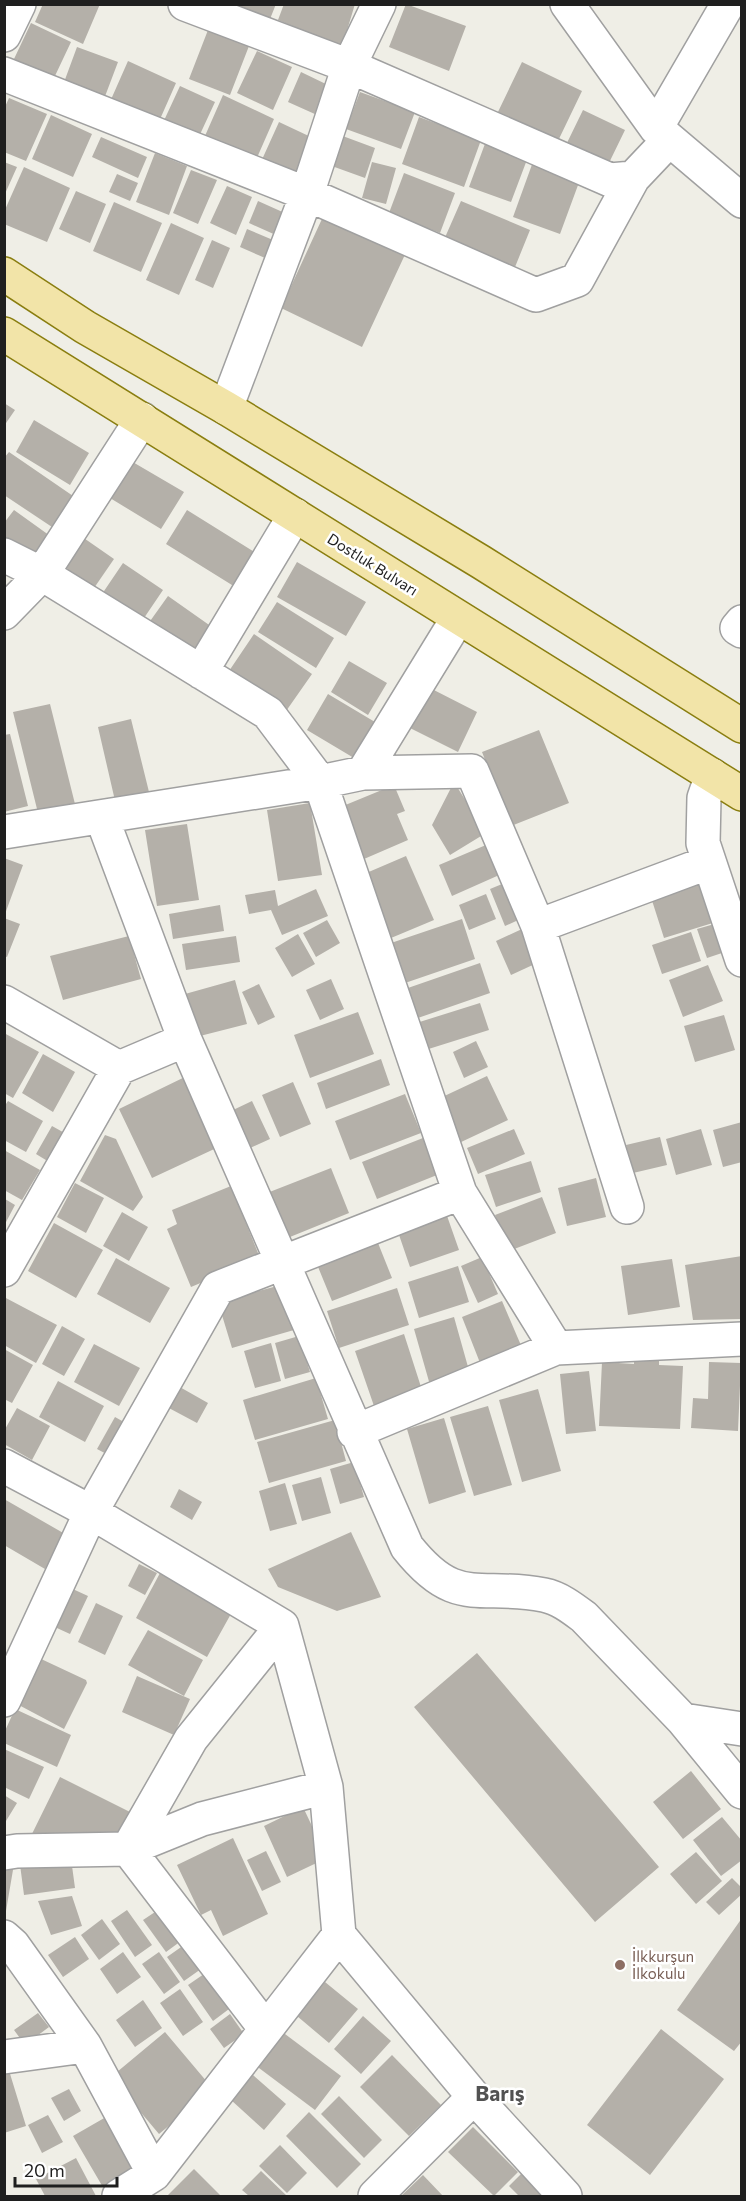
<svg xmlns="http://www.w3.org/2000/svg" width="746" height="2201" font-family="Commissioner,sans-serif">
<rect width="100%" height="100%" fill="#efeee6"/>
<path fill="#b4b0a9" d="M43 4H100L83 44 35 22Z
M221 4H276L268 24Z
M284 4H355L342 47 278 20Z
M406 4 466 26 449 71 389 47Z
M31 23 71 42 54 78 14 59Z
M208 30 249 46 230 95 189 79Z
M77 47 118 62 104 99 63 85Z
M257 51 292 67 273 110 237 93Z
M128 61 176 83 157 126 109 104Z
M522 62 582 91 557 143 497 114Z
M301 72 330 86 317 115 288 102Z
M180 86 215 102 196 143 161 127Z
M360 92 415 112 401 149 346 129Z
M223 95 274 119 252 169 201 145Z
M9 98 47 114 26 161 4 152V109Z
M583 110 625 130 607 167 565 147Z
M51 115 92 134 73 177 32 159Z
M419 117 481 140 464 187 402 164Z
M279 122 313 138 294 180 260 164Z
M340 135 375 148 365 178 329 165Z
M101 137 147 157 138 178 92 157Z
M486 141 528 157 511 202 469 187Z
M155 153 187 166 169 215 136 202Z
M534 159 581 177 560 234 513 217Z
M4 162 17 167 4 196Z
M372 162 396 168 386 204 362 198Z
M24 167 70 188 47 242 4 224V212Z
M191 170 217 180 198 224 173 213Z
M404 173 455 193 440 233 389 213Z
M117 174 138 183 130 201 109 192Z
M227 186 252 197 236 235 210 223Z
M76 191 106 204 90 243 59 229Z
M258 201 287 214 278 236 249 223Z
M461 201 530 230 513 272 443 242Z
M114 202 162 223 141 272 93 251Z
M327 208 409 246 362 347 281 308Z
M171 223 204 238 179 295 146 280Z
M247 229 273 240 265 258 240 247Z
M212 240 230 248 213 288 195 280Z
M4 403 15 410 4 426Z
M34 420 89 453 70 485 16 452Z
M9 452 76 498 55 529 4 495V458Z
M131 461 184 492 161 529 110 498Z
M14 510 53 538 37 562 4 539V523Z
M187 510 261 556 240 590 166 544Z
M78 534 114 559 92 591 56 566Z
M297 562 366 602 346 636 277 597Z
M123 563 163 590 142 621 102 594Z
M168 596 212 627 194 655 148 624Z
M277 602 334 638 316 668 258 632Z
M254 634 312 674 284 714 227 674Z
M349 661 387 683 368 715 331 692Z
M426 686 477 712 458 752 406 726Z
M328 694 380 725 359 761 307 730Z
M50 704 75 804 38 813 13 712Z
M131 719 150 796 116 805 98 727Z
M539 730 569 803 511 826 482 752Z
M10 734 28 806 4 812V735Z
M454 782 486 833 450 855 432 825Z
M394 785 405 811 397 814 408 840 364 859 343 806Z
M310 803 322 875 278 881 267 810Z
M187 824 199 900 157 906 145 830Z
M493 842 506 872 452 896 439 865Z
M406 856 434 920 391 938 364 874Z
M4 858 23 865 5 914H4Z
M700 871 716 922 664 938 648 888Z
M512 880 527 916 505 926 490 889Z
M316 889 328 916 282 935 271 910 249 914 245 895 275 890 278 906Z
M486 894 496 919 469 930 459 905Z
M220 905 224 931 173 939 169 914Z
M4 918 20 924 7 957 4 956Z
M462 919 475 959 405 983 391 943Z
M327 920 340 943 316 957 303 933Z
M718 923 728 951 707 958 697 929Z
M522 929 537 963 511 975 496 941Z
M691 932 701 961 662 974 652 945Z
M298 934 315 964 292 977 275 948Z
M129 936 141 979 63 1000 50 956Z
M236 936 240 962 186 970 182 944Z
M480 963 490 993 415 1019 405 989Z
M708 965 723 1001 683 1017 669 980Z
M331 979 344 1009 320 1020 306 990Z
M235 980 247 1024 196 1037 185 994Z
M259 984 275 1017 258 1025 242 992Z
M480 1003 489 1030 419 1052 410 1025Z
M358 1012 374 1054 310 1078 294 1035Z
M724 1015 735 1050 695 1062 684 1026Z
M4 1033 39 1052 13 1098 4 1093Z
M476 1041 488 1067 464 1078 453 1052Z
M43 1054 75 1072 53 1112 22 1093Z
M381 1059 390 1085 326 1109 317 1083Z
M191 1074 225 1144 152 1178 119 1109Z
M487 1076 508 1120 459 1143 438 1099Z
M293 1082 311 1124 280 1137 262 1095Z
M405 1094 421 1133 350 1160 335 1121Z
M8 1101 43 1121 26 1152 4 1140V1107Z
M252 1101 270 1139 248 1149 231 1111Z
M742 1122V1162L723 1167 713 1130Z
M52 1126 70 1136 54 1165 36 1154Z
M514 1129 525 1154 478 1174 467 1148Z
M701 1129 712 1165 676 1175 666 1139Z
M105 1135 116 1139 143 1197 133 1211 80 1181Z
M660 1137 667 1165 633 1173 626 1145Z
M423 1138 437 1175 377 1199 362 1162Z
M4 1150 40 1170 22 1200 4 1190Z
M531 1161 541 1192 496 1207 485 1175Z
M331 1168 349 1213 285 1239 267 1193Z
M596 1178 606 1217 567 1226 558 1188Z
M75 1183 104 1198 86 1233 57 1217Z
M231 1186 260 1258 191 1287 167 1229 177 1224 172 1210Z
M542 1197 556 1233 509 1251 495 1215Z
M5 1199 15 1205 5 1224Z
M122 1212 148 1227 129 1261 103 1246Z
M446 1213 459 1250 410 1267 397 1229Z
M54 1223 103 1250 76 1298 28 1271Z
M376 1238 392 1278 332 1301 316 1262Z
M742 1256V1319L693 1320 685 1265Z
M482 1257 498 1294 478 1303 461 1266Z
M116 1258 170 1288 150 1323 97 1294Z
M672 1259 680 1307 628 1315 621 1266Z
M458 1266 469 1302 419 1318 408 1282Z
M281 1285 294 1330 232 1348 218 1302Z
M397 1288 409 1325 339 1348 327 1311Z
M4 1297 57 1325 36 1363 4 1345Z
M502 1301 526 1357 484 1373 462 1317Z
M454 1317 470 1374 430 1385 414 1329Z
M62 1326 85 1339 64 1376 42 1364Z
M404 1334 422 1390 374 1406 355 1351Z
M299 1336 310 1372 285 1379 275 1343Z
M271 1343 281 1381 255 1388 244 1351Z
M94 1344 140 1368 119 1406 74 1382Z
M4 1349 33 1365 12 1403 4 1399Z
M634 1356 659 1358V1365L683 1366 680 1429 599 1426 602 1362 634 1364Z
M709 1362 741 1363 738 1431 691 1428 693 1398 708 1399Z
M589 1371 596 1431 566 1434 560 1374Z
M316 1378 328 1419 255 1440 243 1400Z
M58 1381 104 1406 85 1442 39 1417Z
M178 1386 208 1403 197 1423 167 1407Z
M538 1389 561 1471 522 1482 499 1400Z
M488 1406 512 1485 474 1496 450 1417Z
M17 1408 50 1426 32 1460 4 1444V1431Z
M115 1417 131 1426 114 1458 97 1449Z
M444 1418 466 1492 429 1504 407 1429Z
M335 1420 346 1461 269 1483 257 1442Z
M354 1462 364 1497 340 1504 330 1469Z
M321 1477 331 1513 302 1521 292 1485Z
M285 1483 297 1524 270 1531 259 1491Z
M179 1489 202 1502 192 1520 170 1507Z
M4 1499 65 1534 45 1569 4 1545Z
M351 1532 381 1597 337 1611 278 1587 268 1569Z
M139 1564 157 1573 145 1595 128 1586Z
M160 1573 232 1612 207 1657 136 1618Z
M64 1585 88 1596 70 1634 46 1623Z
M96 1603 123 1616 105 1655 78 1642Z
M148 1630 203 1660 184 1696 128 1665Z
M477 1653 659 1867 595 1922 414 1707Z
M39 1658 86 1680 87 1683 64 1729 15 1703Z
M137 1676 190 1699 174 1735 122 1712Z
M15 1709 71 1735 57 1767 4 1743V1733Z
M4 1749 44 1767 29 1799 4 1787Z
M691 1771 721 1809 683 1839 653 1802Z
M60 1777 130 1812 119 1836 29 1840Z
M4 1795 17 1803 6 1821 4 1820Z
M303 1807 327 1858 287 1877 264 1826Z
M722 1817 742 1841V1860L721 1876 693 1840Z
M233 1838 268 1914 223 1936 211 1910 201 1915 177 1865Z
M70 1851 75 1888 24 1895 19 1857Z
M266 1851 281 1882 262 1891 247 1860Z
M696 1852 722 1881 696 1904 670 1874Z
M4 1862 14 1864 6 1911H4Z
M732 1878 742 1888V1894L719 1915 706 1902Z
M72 1896 82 1926 51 1935 38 1901Z
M127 1910 152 1945 135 1957 111 1921Z
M158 1910 181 1941 166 1952 143 1920Z
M742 1918V2041L734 2051 677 2010Z
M102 1919 120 1944 99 1960 81 1935Z
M75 1937 89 1959 63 1977 48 1955Z
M184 1945 201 1969 184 1981 167 1957Z
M123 1952 141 1977 117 1994 100 1969Z
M159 1952 180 1982 164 1994 142 1964Z
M204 1974 229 2009 213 2021 188 1985Z
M325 1982 358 2009 329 2043 297 2016Z
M180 1989 203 2022 183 2036 160 2003Z
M143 2000 162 2028 135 2047 116 2020Z
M38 2013 49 2027 25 2045 14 2030Z
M230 2014 244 2034 224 2048 210 2029Z
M363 2016 391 2041 361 2074 334 2049Z
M661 2029 724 2079 650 2175 587 2125Z
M281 2031 341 2076 315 2110 255 2065Z
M165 2032 213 2089 159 2134 111 2077Z
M392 2055 441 2105 409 2136 360 2087Z
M7 2064 26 2126 4 2133V2065Z
M253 2075 286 2104 264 2130 231 2100Z
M69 2089 81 2111 64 2121 51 2098Z
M339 2096 382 2140 364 2158 321 2114Z
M309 2112 361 2164 337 2188 286 2136Z
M48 2115 63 2142 42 2153 28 2125Z
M106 2117 137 2170 104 2189 73 2136Z
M473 2127 518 2172 494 2196 448 2152Z
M280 2145 307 2173 287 2193 259 2166Z
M76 2158 96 2196H45L36 2179Z
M194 2169 221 2196H167Z
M261 2171 287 2196H249L242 2190Z
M521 2174 544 2196H519L509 2186Z
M423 2175 443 2196H401Z"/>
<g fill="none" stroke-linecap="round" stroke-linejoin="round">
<defs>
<path id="minor" d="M185 4 349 66 610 180 633 178 669 140
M567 4 656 128 742 201
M4 35 19 4
M4 74 307 194 536 295 577 280 633 178
M656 128 728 4
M226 408 307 194 349 66 379 4
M4 555 42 574 268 713 320 782 460 1193 556 1348
M4 613 42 574 142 419
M742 622 737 628 742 631
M201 672 295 515
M363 773 458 618
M712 775 704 798 703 843 742 960
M102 818 185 1040 407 1547C457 1610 479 1582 544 1595 559 1598 572 1608 584 1617L683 1720 742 1792
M4 832 320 782 363 773 472 771 538 926 627 1207
M538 926 707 863
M4 1002 119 1068 185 1040
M4 1270 119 1068
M354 1432 556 1348 742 1339
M4 1466 91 1512 282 1626 326 1787 339 1935 474 2097 565 2196
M4 1700 91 1512 218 1288 460 1193
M683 1720 742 1729
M4 1853 17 1851 128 1849 202 1819 326 1787
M4 1937 13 1945 85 2046
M265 2028 128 1849 191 1739 282 1626
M4 2057 85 2046 154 2174
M119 2196 154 2174 339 1935
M375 2196 474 2097"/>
<path id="major" d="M4 274 85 327 226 408 481 562 742 726
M4 334 742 794"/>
</defs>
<use href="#minor" stroke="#a0a0a0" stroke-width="36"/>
<use href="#major" stroke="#8a7e10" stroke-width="36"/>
<use href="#minor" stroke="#fff" stroke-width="33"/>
<use href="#major" stroke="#f2e4a8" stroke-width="33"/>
</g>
<circle fill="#8d6e63" stroke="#fff" stroke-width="2" cx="620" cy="1965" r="6"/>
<g text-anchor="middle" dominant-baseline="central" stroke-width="5" stroke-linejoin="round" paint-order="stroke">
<g font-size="15" fill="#1f1f1f" stroke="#fff">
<text transform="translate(373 564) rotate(32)">Dostluk Bulvarı</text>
</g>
<g font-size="15" fill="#785e54" stroke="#fff" text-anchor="start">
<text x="632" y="1956">İlkkurşun<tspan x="632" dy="17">İlkokulu</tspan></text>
</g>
<g font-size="21" font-weight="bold" fill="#525252" stroke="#fff">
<text x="500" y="2092">Barış</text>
</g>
</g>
<rect width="746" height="2201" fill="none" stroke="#1f1f1f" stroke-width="12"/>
<path d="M15 2177v9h102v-9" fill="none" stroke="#1f1f1f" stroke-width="3"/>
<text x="24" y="2177" font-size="18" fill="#1f1f1f" stroke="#ffffff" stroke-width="4.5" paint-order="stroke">20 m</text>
</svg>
